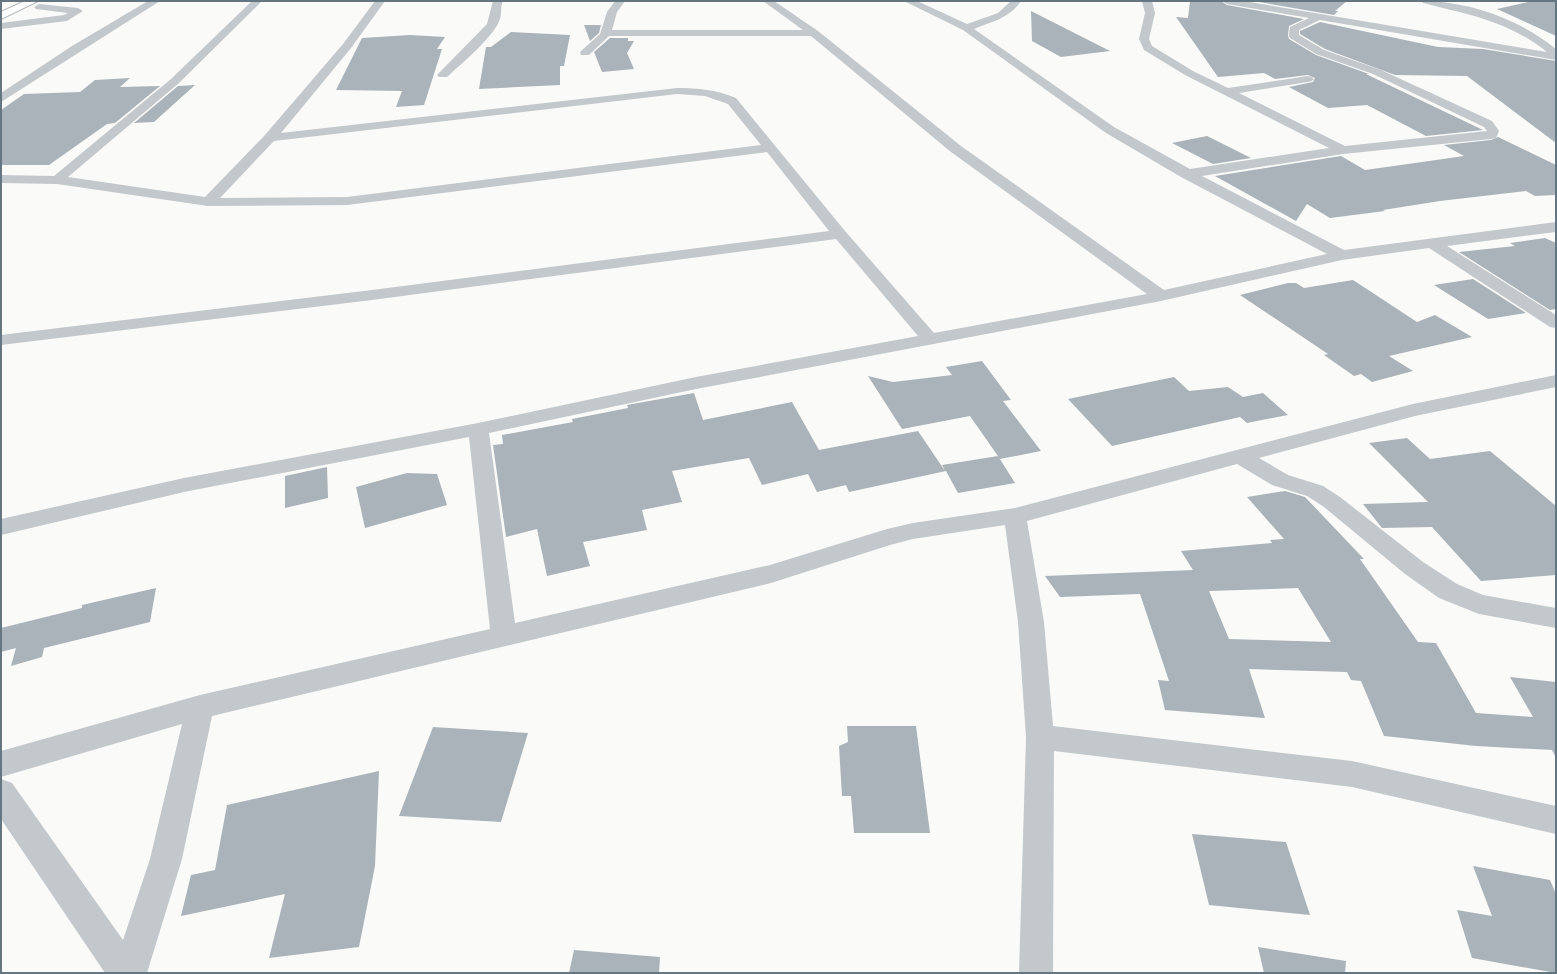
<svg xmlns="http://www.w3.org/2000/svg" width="1557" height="974" font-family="'DejaVu Sans',sans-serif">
<rect width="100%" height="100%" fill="#fafaf8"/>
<path fill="#aab3b9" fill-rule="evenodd" d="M1190 1H1221L1227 5 1304 19 1289 26 1288 36 1289 39 1316 55 1369 74H1366L1483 130 1426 136 1367 105 1328 108 1289 87 1313 82 1315 78 1308 75 1275 79 1264 73 1218 77 1176 17 1188 18Z
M1253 1H1347L1335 11H1338L1334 15Z
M1533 1H1556V36L1497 9Z
M1031 11 1110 51 1061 57 1032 41Z
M1320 22 1438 47 1483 49 1556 61V143L1467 76 1395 75 1325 49 1300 34V31Z
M584 25H601L599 33 590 41Z
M511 32 570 35 564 66H560V85L479 89 486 47H491Z
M410 35 445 37 437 49H442L424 105 396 107 402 91 336 90 362 38Z
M610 38H628V41H634L627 53 634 69 602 72 594 52Z
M130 78 120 87 160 86 115 123 107 124 49 165H1V110L24 94 80 92 95 80Z
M195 85 154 122 134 123 178 86Z
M1207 136 1251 158 1213 164 1172 143Z
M1498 137 1556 165V195L1535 196 1526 191 1440 201 1383 210 1385 211 1330 218 1307 204 1296 221 1215 176 1341 156 1365 170 1401 165 1464 156 1444 145 1491 140Z
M1545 238 1556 243V309L1550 310 1459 252 1515 246 1510 243Z
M1473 279 1526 313 1488 319 1434 285Z
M1353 280 1417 322 1435 315 1472 337 1389 356 1413 371 1372 382 1361 374 1354 376 1324 355 1328 354 1240 295 1288 283H1296L1304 288Z
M982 361 1011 400 1003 401 1041 451 1000 459 970 416 902 429 868 376 893 382 952 375 946 367Z
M1174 377 1189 391 1228 387 1243 397 1263 393 1288 415 1247 423 1240 417 1112 446 1068 399Z
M694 393 703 420 792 402 819 450 918 431 945 471 942 465 998 456 1015 483 958 493 946 471 849 492 846 485 817 492 808 474 762 485 749 458 672 471 682 502 642 510 647 530 583 542 590 566 547 576 537 529 506 537 493 445 503 444 502 435 573 422 572 419 628 408 627 405Z
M1407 438 1430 459 1490 451 1556 506V575L1481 581 1432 527 1382 528 1363 504 1428 502 1369 443Z
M327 467 328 498 285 508V476Z
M407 473 437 474 447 505 365 528 356 487Z
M1285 491 1305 497 1364 559H1360L1418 642 1436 643 1476 713 1533 717 1510 677 1556 682V758L1552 750 1476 746 1384 736 1361 681 1351 680 1347 672 1249 669 1265 718 1165 710 1158 680 1169 681 1140 594 1060 597 1045 576 1193 570 1181 551 1272 543 1270 540 1284 539 1247 497ZM1298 588 1331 642 1229 639 1209 591Z
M156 588 150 622 44 648 42 657 11 666 16 648 1 652V628L82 608V605Z
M847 726H916L930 833H854L851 796H842L839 746 848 742Z
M433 727 528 733 501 822 399 816Z
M379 771 375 866 359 947 269 958 285 894 181 916 191 875 215 870 227 805Z
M1192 834 1286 842 1310 915 1209 905Z
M1473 866 1550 880 1556 894V973L1472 958 1457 910 1492 916Z
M1258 947 1346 961 1345 973H1264Z
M574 950 660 957 659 973H569Z"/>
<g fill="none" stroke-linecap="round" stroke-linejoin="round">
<defs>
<path id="major" d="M25 1H38L1 19V12Z"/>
</defs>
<use href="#major" stroke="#b5babe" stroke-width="2"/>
<path fill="#c3c8cc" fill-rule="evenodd" d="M148 1H160L1 102V93L72 46Z
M252 1H262L179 83 68 177 205 197 265 135 343 44 375 1H385L351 48 281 133 677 88C698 88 717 90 736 98L845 231 934 333 1147 294 951 152 811 36H609L589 55H581L580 53 581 51 600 34 607 12 615 1H625L617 12 612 30H803L763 1H774L818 31 961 146 1164 290 1327 254 1181 177 1106 133 963 30 904 1H917L967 24 998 13 1011 1H1021C1010 18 992 22 974 29L1114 127 1190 169 1329 148 1185 75 1144 50 1139 39 1145 13 1142 1H1152L1155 13 1149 39 1152 46 1193 71 1228 88 1308 76 1312 77 1314 79 1312 81 1308 82 1239 93 1345 146 1487 131 1484 127 1373 74 1316 54 1290 38 1289 36 1290 27 1309 18 1227 4 1222 1H1244L1547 52C1508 21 1470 15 1423 3L1421 1C1469 1 1519 19 1556 49V60L1320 20 1299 30V35L1324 50 1381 70 1492 121 1499 131 1496 138 1491 139 1343 154 1202 176 1344 250 1556 222V232L1447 246 1556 315V328L1550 327 1429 248 1342 260 1161 301 696 389 489 433 515 623 770 565 887 529 913 523 1015 508 1413 404 1556 375V387L1415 416 1259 458 1288 475 1323 486 1340 497 1423 562 1457 584 1483 595 1556 608V628L1479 614 1439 598 1405 574 1324 507 1307 496 1272 485 1237 464 1027 521 1044 622 1053 726 1352 761 1556 806V834L1352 787 1054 751 1053 973H1019L1026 737 1018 622 1005 525 913 539 890 545 771 583 212 716 182 859 147 973H105L1 819V779L12 783 123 940 150 859 182 724 1 777V751L200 695 490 629 469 437 184 492 1 535V519L184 478 478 423 696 377 918 336 836 239 372 300 1 345V335L372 290 829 231 767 152 347 205 208 206 57 184 1 183V175L54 176 171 79ZM677 94 705 96 728 104 761 145 347 197 220 198 274 141Z
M493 1H503C500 7 502 13 500 19 494 37 461 64 447 77H439L437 75 439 73 487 24Z
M39 4 78 8 83 11 67 21 1 29V23L64 15 68 13 36 9 34 7Z"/>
<use href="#major" fill="#fff" fill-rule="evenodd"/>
</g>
<rect width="1557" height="974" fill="none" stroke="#657683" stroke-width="4"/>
</svg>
